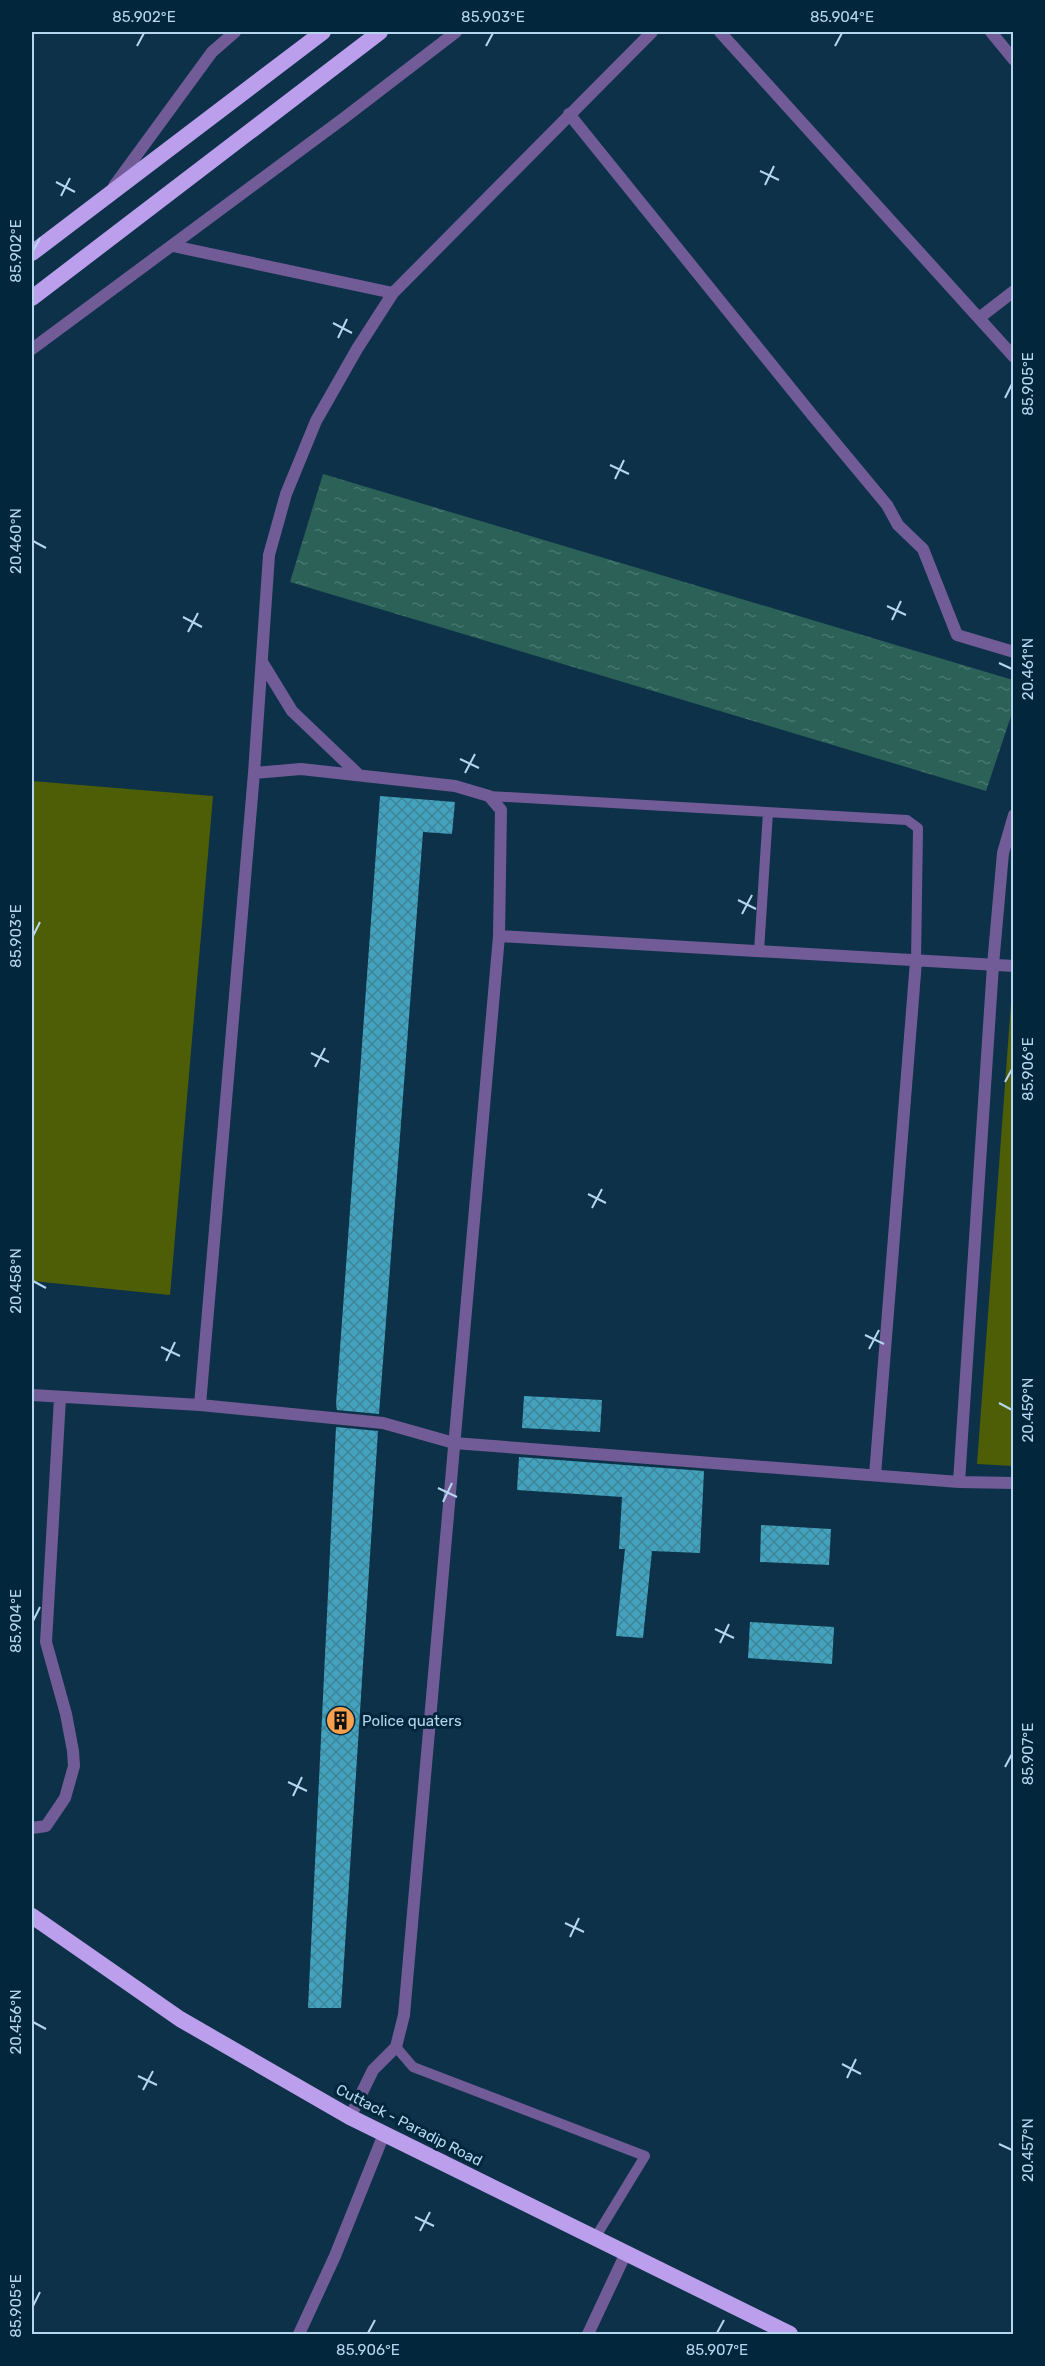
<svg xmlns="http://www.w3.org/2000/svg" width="1045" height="2366" font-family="Rubik,sans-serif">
<defs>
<pattern id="water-ripples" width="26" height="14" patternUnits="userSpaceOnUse" patternTransform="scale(1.5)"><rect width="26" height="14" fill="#2b6157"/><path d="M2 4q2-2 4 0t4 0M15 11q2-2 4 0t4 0" fill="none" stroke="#48776f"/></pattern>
<pattern id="building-cross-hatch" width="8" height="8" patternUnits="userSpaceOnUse" patternTransform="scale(1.5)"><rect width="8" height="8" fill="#43a2bd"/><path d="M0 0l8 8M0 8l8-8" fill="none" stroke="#3f859a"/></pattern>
</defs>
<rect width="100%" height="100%" fill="#0d3148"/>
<path fill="#4e5e06" d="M32 781 213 796 170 1295 32 1281Z
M1013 976 1014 1466H1013L977 1464Z"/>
<path fill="url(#water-ripples)" d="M323 474 1013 680V710L986 791 290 582Z"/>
<path fill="url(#building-cross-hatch)" d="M380 796 455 802 452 834 423 832 379 1414 337 1410 336 1404Z
M524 1396 602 1400 600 1432 522 1428Z
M336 1427 378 1431 341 2008H308Z
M519 1457 704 1471 700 1553 652 1551 643 1638 616 1636 625 1549H619L622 1497 517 1490Z
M761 1525 831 1529 829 1565 760 1562Z
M750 1622 834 1627 832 1664 748 1658Z"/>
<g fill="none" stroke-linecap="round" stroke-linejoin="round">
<path stroke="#725c97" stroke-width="10" d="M489 796 907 820 918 828 916 961
M759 951 768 812
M396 2047 413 2067 645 2156 595 2238"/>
<path stroke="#725c97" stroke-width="12" d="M720 32 1014 357
M991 32 1014 60
M569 114 813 416 887 505 898 525 923 549 957 635 1014 652
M114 186 212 52 235 32
M173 246 393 293
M979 318 1014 291
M262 662 292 711 358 774
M254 773 301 769 455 786 489 796 501 810 499 936 404 2015 396 2047 373 2070 350 2117
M499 936 1014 966
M32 1395 200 1405 383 1423 454 1443 959 1482 1014 1483
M200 1405 254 773 269 555 286 494 316 421 357 349 393 293 652 32
M875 1475 916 961
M959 1482 993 965 1003 853 1014 815
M32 1828 46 1826 65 1798 74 1766 73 1751 66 1714 46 1642 60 1398
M299 2334 335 2256 384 2134
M588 2334 626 2253"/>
<path stroke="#725c97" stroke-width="12" d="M32 349 344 118 456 32"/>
<path stroke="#bc9fec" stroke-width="16" d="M32 253 323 32
M32 298 380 32
M32 1916 180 2019 350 2117 790 2334"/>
</g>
<path fill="none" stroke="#b6d6ef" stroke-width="2" d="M137 46 144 33M486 46 493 33M835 46 842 33M760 171 779 180M56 182 75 192M765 185 774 166M61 196 70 178M33 251 40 238M333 323 352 333M338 338 347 319M1005 398 1012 384M610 465 629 474M615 479 624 460M33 541 46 548M887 606 906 615M183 617 202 627M892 620 901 601M188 632 198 613M999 663 1012 669M460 759 479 768M465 773 475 754M738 900 756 909M742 914 752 895M33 936 40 922M311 1053 329 1062M315 1067 325 1048M1005 1082 1012 1069M588 1194 606 1203M592 1208 602 1189M33 1281 46 1288M865 1335 884 1344M161 1347 180 1356M869 1349 879 1330M166 1361 175 1342M999 1403 1012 1410M438 1488 457 1497M443 1502 452 1483M33 1621 40 1607M715 1629 734 1638M720 1643 729 1624M1005 1767 1012 1754M288 1782 307 1791M293 1796 302 1777M565 1923 584 1932M570 1937 579 1918M33 2022 46 2029M842 2064 861 2074M138 2076 157 2085M847 2078 856 2059M143 2090 153 2071M999 2144 1012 2150M415 2217 434 2226M420 2231 430 2212M33 2306 40 2292M368 2333 375 2320M717 2333 724 2320"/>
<defs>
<symbol id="building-disc" viewBox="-11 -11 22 22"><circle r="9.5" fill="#f9a04d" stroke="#02273d"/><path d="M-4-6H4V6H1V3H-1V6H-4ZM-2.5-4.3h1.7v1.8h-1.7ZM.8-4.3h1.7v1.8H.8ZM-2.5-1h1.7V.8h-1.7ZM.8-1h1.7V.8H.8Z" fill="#111"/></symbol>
</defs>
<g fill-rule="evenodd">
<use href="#building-disc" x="324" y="1704" width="33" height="33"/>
</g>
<g text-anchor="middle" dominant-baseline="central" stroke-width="6" stroke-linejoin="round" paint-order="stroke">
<g font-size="15" fill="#b6d6ef" stroke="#02273d" text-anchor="start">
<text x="362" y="1721">Police quaters</text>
</g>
<g font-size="15" fill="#b6d6ef" stroke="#02273d">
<text transform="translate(409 2125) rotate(27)">Cuttack - Paradip Road</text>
</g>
</g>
<rect width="1045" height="2366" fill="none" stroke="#02273d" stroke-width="66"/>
<rect x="33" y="33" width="979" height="2300" fill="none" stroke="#b6d6ef" stroke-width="2"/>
<g font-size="15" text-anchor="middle" fill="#b6d6ef">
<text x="144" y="22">85.902°E</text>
<text x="493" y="22">85.903°E</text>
<text x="842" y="22">85.904°E</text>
<text transform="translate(16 251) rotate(-90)" y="5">85.902°E</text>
<text transform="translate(1028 384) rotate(-90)" y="5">85.905°E</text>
<text transform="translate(16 541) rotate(-90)" y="5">20.460°N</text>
<text transform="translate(1028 669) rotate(-90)" y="5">20.461°N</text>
<text transform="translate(16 936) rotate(-90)" y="5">85.903°E</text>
<text transform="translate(1028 1069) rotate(-90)" y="5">85.906°E</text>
<text transform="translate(16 1281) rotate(-90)" y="5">20.458°N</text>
<text transform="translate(1028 1410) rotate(-90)" y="5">20.459°N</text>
<text transform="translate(16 1621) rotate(-90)" y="5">85.904°E</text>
<text transform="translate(1028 1754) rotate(-90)" y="5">85.907°E</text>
<text transform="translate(16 2022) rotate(-90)" y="5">20.456°N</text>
<text transform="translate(1028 2150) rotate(-90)" y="5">20.457°N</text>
<text transform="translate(16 2306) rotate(-90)" y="5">85.905°E</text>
<text x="368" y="2355">85.906°E</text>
<text x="717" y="2355">85.907°E</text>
</g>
</svg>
